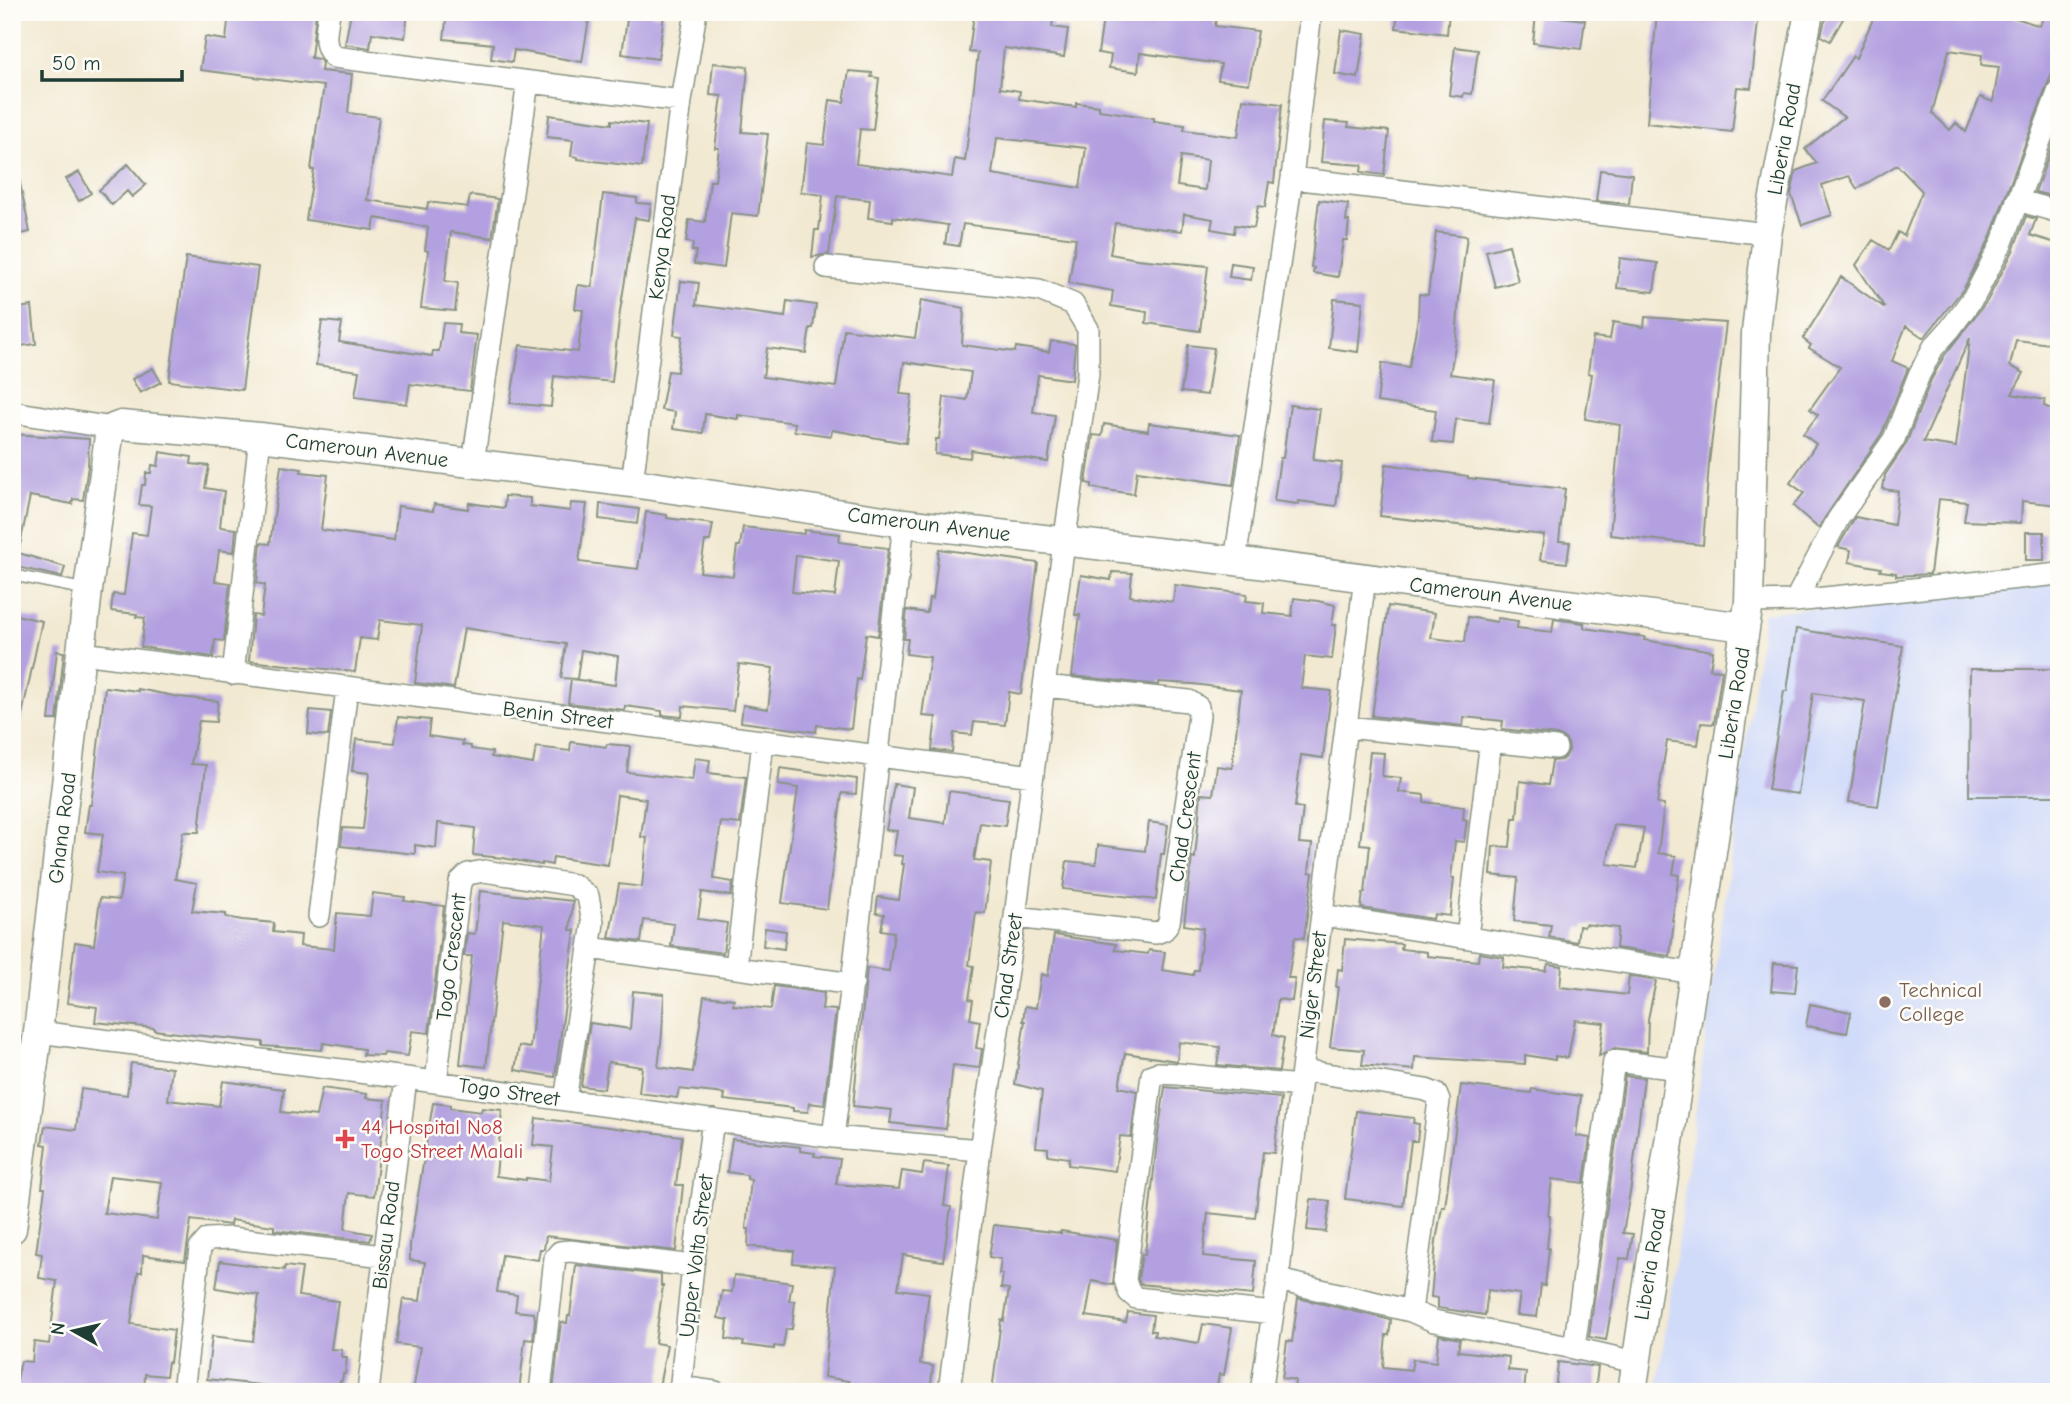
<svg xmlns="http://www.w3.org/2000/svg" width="2071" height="1404" font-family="'Comic Neue',sans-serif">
<rect width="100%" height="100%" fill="#fdfcf7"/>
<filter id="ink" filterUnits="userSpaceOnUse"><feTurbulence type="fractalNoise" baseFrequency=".0143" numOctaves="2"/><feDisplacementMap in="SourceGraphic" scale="14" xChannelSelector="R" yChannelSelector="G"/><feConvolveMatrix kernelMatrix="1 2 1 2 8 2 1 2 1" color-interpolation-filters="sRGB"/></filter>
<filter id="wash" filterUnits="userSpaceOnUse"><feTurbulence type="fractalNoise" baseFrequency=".00686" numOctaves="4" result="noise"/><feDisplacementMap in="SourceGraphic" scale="28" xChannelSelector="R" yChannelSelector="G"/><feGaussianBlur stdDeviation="1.57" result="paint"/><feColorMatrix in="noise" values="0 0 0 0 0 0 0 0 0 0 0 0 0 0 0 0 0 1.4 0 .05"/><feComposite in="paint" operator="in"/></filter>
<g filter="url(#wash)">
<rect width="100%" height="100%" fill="#f2e9d2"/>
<path fill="#d0daf9" d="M2059 580V1392H1657L1764 613Z"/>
<g id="blocks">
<path fill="#b3a0e0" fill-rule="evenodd" d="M229 12H316L311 58 319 59 322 63 321 71 352 74 348 113 379 117 367 200 427 209 428 202 468 207 470 195 498 199 492 238 451 232 445 281 458 283 455 311 421 308 428 251 425 250 428 227 375 218 373 230 306 220 314 170H311L318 117H319L324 86 200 70 205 37 226 40Z
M351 12H408L405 38 372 33 370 48 345 44Z
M447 12H549L589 19 582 62 514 50 512 62 491 59 493 44 444 39Z
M628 12 664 15 658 59 622 54Z
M993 12H1054L1052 27 1068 29 1064 57 1004 48 1000 88 1020 91 1019 99 1076 107V103L1099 106V110L1154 118V121L1185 125 1184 130 1238 137 1243 99 1282 104 1274 183 1269 182 1265 207 1258 206 1254 228 1235 225 1234 233 1211 229 1213 219 1184 214 1182 231 1115 223 1110 254 1137 259 1208 266 1200 331 1146 323 1147 312 1111 306 1113 291 1069 283 1076 238 963 224 959 246 945 244 948 225 893 217V221L868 218 870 200 837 196 829 254 812 257 815 230H819L823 195 801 192 807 143 824 145 830 100 844 102 849 71 872 73 871 77 879 78 873 130 860 129 856 164 952 177 955 159 965 161 978 53 969 52 974 14 992 16ZM997 138 1086 148 1080 188 992 174ZM1181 156 1208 160 1205 190 1177 186Z
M1104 12H1217L1215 26 1258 31 1249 84 1218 80 1221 64 1140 53 1138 72 1109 68 1111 55 1098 53Z
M1398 12H1449L1447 34 1396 28Z
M1657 12H1759L1751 88 1737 87 1732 132 1647 123Z
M1830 12H1847L1830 41 1821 36 1824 23Z
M1876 12H2014L2013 17 2040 26 2045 12H2059V54L1989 240 1964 288 1924 338 1906 326 1892 361 1908 368 1882 433 1818 528 1793 506 1804 493 1790 483 1816 444 1803 434 1818 415 1810 409 1840 367 1809 348 1811 345 1803 339 1841 277 1885 308 1856 265 1873 240 1889 250 1898 232 1904 236 1922 191 1897 165 1857 189 1849 176 1822 185 1832 215 1802 225 1791 194 1796 171 1817 163 1805 149 1844 117 1822 101 1853 56 1856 58ZM1949 50 1982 55 1981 65 1999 67 1993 102 1980 97 1966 132 1956 123 1950 130 1932 113Z
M1536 14 1585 20 1581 49 1533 43Z
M1341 30 1365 34 1358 78 1335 74Z
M1455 47 1478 50 1472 94 1464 93 1463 97 1449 95Z
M713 63 748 67 742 132 768 134 758 216 731 213 724 268 694 264 696 251H692L693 243 686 242 689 220 705 222 710 181H715L719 148H715L722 96 710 95Z
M549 115 612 124V120L647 124 642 167 578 159V157L571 156 573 140 547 137Z
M1325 121 1349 123 1348 127 1389 131 1384 175 1361 172 1362 165 1321 162Z
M2059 128V198L2035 192Z
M128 164 146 185 132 197 127 191 112 205 99 190Z
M1600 170 1632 174 1629 204 1596 201Z
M79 172 91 193 79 201 66 179Z
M19 179 30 232 12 236V180Z
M603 194 637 198V203L651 204 649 220 635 218 620 311 612 382 554 376 551 407 510 403 520 345 578 352 583 310 575 309 578 285 592 287Z
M1319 200 1348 204 1346 221H1349L1347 240H1343L1338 277 1313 273 1314 268 1311 267Z
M2026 216 2036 219 2030 235 2059 244V345L2016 340 2010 366 2024 373 2012 394 2045 400 2044 406 2059 413V505L2022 501 2021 523 1964 521 1967 502 1939 499 1930 574 1896 576V573L1880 571 1881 568 1849 562 1851 550 1838 547 1855 517 1894 525 1898 491 1883 489 1885 475 1906 444 1931 380 1944 356 1987 301 2013 251ZM1970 338 1956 447 1923 442Z
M1436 232 1467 236 1459 298 1456 341 1450 374 1495 380 1489 423 1456 419 1453 444 1432 442 1436 410 1377 402 1382 363 1409 367 1418 318 1419 294 1428 295Z
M1509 245 1518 281 1495 287 1486 251Z
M186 257 258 267 242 390 169 381Z
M1620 258 1658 263 1654 292 1617 288Z
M1231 263 1253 266 1251 280 1229 277Z
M681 281 699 283 696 305 785 317 787 301 816 305 813 328H810L806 353 767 348 763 377 836 387 844 329 915 338 921 300 964 308 962 345 1015 352 1016 347 1049 352 1051 341 1075 344 1072 380 1038 375 1033 412 1055 415 1048 462 971 450 970 458 935 454 936 439H939L944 397 967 400 971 372 904 362 900 394 912 395 906 443 832 430 831 436 794 431 795 423 738 415V419L705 414 703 433 673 429 675 412 661 410 668 371 677 372 682 336 674 335Z
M1334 299 1363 302 1358 352 1329 348Z
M32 306 36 344 12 347V309Z
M1645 317 1726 323 1709 463 1703 545 1610 535 1620 425 1585 419 1592 374 1588 373 1593 337 1610 339 1613 322 1644 327Z
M322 321 342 323 339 342 432 356 433 351H439L443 323 459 324 458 333 477 335 470 391 410 384 407 404 355 397 359 371 316 365Z
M1188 345 1214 348 1207 395 1181 392Z
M153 368 161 382 140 393 132 379Z
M1290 405 1320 409 1313 460 1342 463 1336 506 1298 501V504L1274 501 1280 458H1283Z
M1149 423 1240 435 1233 485 1137 471 1134 494 1092 488V484L1086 483 1093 435 1102 436 1104 424 1148 431Z
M12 434 89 439 88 466 83 500 73 499 72 504 30 496 19 550 12 549Z
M160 452 192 457 191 464 209 466 205 488 224 491 220 527 236 529 234 552 219 550 215 581 230 583 224 641 215 640 213 657 141 647 145 618 136 617 137 614 111 611 113 594 124 595 132 533 147 535 151 506 139 505 142 485H145L146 473H151L152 465 158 466Z
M1386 464 1468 476V478L1565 489 1559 541 1570 542 1567 563 1540 560 1544 535 1380 516Z
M281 466 302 469 301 472 328 475 321 530 394 540 398 506 433 511 434 504 468 509 469 503 504 508 505 496 530 498V506L570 511 571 503 587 504 579 562 638 569 646 512 667 515V518L713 524 710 541H705L700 572 733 576 737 546H740L743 527 804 534V530L840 534 839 542 888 548 878 636 866 634 860 680 857 679 851 729 817 725 816 732 741 722 743 705 768 709 773 668 739 664 733 711 683 706 682 717 662 715V711L625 706V710L568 703 571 679 615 685 618 656 581 650 577 679 561 678 566 644 464 628 454 688 415 683 422 625 380 620 377 640 360 638 355 672 249 661 253 615 261 616 265 585 257 583 261 543 270 544ZM796 555 839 561 835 596 792 592Z
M600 504 639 509 637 524 599 519Z
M2026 532H2044V560H2026Z
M939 549 1038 563 1021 694 1009 692 1005 725 974 722 972 735 954 733 952 752 932 750 936 717 922 716 930 657 906 654 908 639H904L907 610 927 613 929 598 933 599Z
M12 551 65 567 62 577 12 566Z
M1112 572 1132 573 1130 596 1173 602 1175 585 1247 594 1246 601 1264 603 1263 613 1292 616 1294 598 1318 601 1335 605 1332 625H1336L1332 659 1305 656 1301 688 1331 691 1323 758 1301 755 1295 807 1303 808 1299 843 1312 844 1309 872 1313 873 1304 938 1295 937 1288 978H1295L1292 1001 1278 999 1273 1035 1284 1038 1279 1071 1217 1065 1220 1047 1179 1042 1177 1061 1125 1053 1119 1087 1137 1091 1131 1137 1120 1136 1115 1171 1068 1165 1069 1158 1048 1155V1148L1036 1147 1042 1091 1015 1084 1025 1021H1023L1025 1006 1036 1008 1041 974 1048 976 1054 935 1116 944 1115 950 1148 954 1149 950 1165 952 1162 970 1193 975 1194 970H1198L1203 928 1184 925 1192 857 1195 858 1201 794 1213 795 1217 766 1232 768 1241 690 1193 684 1159 682 1158 685 1072 676 1080 615H1075L1081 575 1111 580Z
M1388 606 1435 613 1431 638 1465 642 1468 617 1497 622 1498 618 1518 621 1517 628 1552 632 1554 619 1584 623V628L1645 637 1644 640 1713 651 1710 669 1722 670 1714 724 1701 723 1698 745 1667 741 1657 804 1664 805 1658 853 1676 856 1673 874 1679 875 1672 921H1674L1670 956 1616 948 1618 928 1585 924 1584 927 1579 926 1577 942 1549 937 1551 925 1514 921 1518 878 1491 875 1493 846 1510 847 1513 818H1517L1520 781 1548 785 1552 761 1561 760 1566 756 1569 750 1568 743 1564 738 1557 735 1502 729 1503 721 1464 717 1463 726 1372 716ZM1614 825 1644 828 1637 868 1607 864Z
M16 615 42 621 19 729 12 728V634Z
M1796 629 1903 646 1878 806 1849 802 1865 701 1813 693 1798 794 1768 790 1784 691H1787Z
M57 651 64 652 57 720H49Z
M1970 669H2059L2057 796H1969Z
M105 687 138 691V689L179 697 218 701 216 722 199 721 191 764 206 765 199 832H183L175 879 197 883 192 911 226 914V917L242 920 274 923 273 932 301 935 300 946 334 949 337 913 370 916 373 893 405 897 404 901 444 906 429 1033 412 1031 408 1056 384 1053 383 1056 363 1055 364 1049 323 1043 322 1050 263 1046V1042L194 1035 154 1030V1028L95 1022 97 1007 67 1003 75 942 94 945 100 898 119 900 123 876 97 872 103 834 85 832 89 805H91Z
M310 710 331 712 328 736 308 734Z
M398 717 430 720 428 736 463 741 462 745 471 746V749L492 752 491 757 533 764 536 747 570 751 571 742 606 747 607 744 630 746 627 772 692 780 695 758 710 760 708 773 746 777 740 824 721 822 715 864 714 879 733 882 731 896 702 892 698 919 727 923 723 953 671 946 674 924 644 920 641 942 609 938 619 884 642 887 647 838 641 837 646 799 617 795 608 865 553 857 552 865 542 863V865L503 858 473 855 475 828 438 823 436 848 415 845V854L341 846 343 828 363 829 369 773 352 771 356 739 395 743Z
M1370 752 1384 753 1382 776 1401 778 1399 792 1424 795V802L1464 807 1463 819 1467 820 1464 842 1455 841 1451 878H1454L1450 916 1434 914 1433 919 1361 908 1363 893H1365L1370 845 1360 844Z
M780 768 857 779 856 794 842 793 827 909 782 903 798 788 778 785Z
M894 784 913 787 909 818 945 823 949 791 1009 799 1005 826 980 823 974 860 991 862 985 913 976 912 969 965 974 966 969 999 973 1000 970 1019 980 1021 976 1048 982 1049 979 1068 953 1065 946 1129 890 1123 892 1110 853 1106 867 968 889 971 894 932 881 930 884 914 876 913 878 897 899 900 904 864H902L903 856 893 855 897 831 886 830Z
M1149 822 1168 825 1164 854H1161L1156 900 1063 889 1067 861 1096 864 1098 845 1145 851Z
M480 891 573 901 570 930H575L555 1077 515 1070 519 1046 530 1048 544 925 503 920 486 1067 460 1064 472 956H464L467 933 475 934Z
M765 928 786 931 784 949 763 946Z
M1345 939 1402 944 1401 949 1427 952V956L1478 961 1479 953 1504 957 1503 967 1546 971 1548 964 1562 966 1560 987 1627 995 1629 976 1656 981 1648 1019 1647 1052 1615 1048 1599 1056 1604 1023 1575 1020 1568 1058 1555 1056V1060L1525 1055V1064L1415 1057 1414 1070 1362 1065 1364 1050 1330 1047 1338 987H1336L1338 969 1342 970Z
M1774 963 1798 965 1795 993 1771 991Z
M774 986 824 993 822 1009 836 1010 824 1105 809 1103 808 1112 793 1111V1108L724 1100 725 1094 679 1089 677 1098 639 1093 642 1067 608 1062 604 1089 581 1086 590 1023 630 1029 633 991 664 994 662 1034 658 1067 693 1072 704 996 734 999 733 1005 771 1009Z
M1810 1004 1851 1012 1847 1033 1806 1026Z
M131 1063 172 1068 168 1100 219 1106 223 1081 284 1089 281 1112 316 1116 322 1088 367 1094 366 1098 386 1100 374 1196 349 1193 345 1229 372 1234 370 1241 274 1230V1226L231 1220 230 1225 191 1220 185 1261 143 1255 142 1272H138L131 1324 174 1330 170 1363 168 1362 166 1376 145 1374 144 1392H14L21 1361 32 1362 34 1342 49 1344 54 1306 57 1281 39 1278 42 1254 36 1253 45 1188H42L47 1145 42 1144 45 1126 76 1130 81 1089 127 1095ZM110 1176 162 1182 157 1220 104 1213Z
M1625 1076 1644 1078 1631 1186 1623 1233 1633 1234 1629 1259 1620 1258 1606 1340 1589 1337Z
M1461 1085 1531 1093 1532 1089 1581 1096 1576 1136 1590 1138 1584 1183 1552 1179 1548 1216H1550L1547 1248H1549L1545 1286 1541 1285 1537 1317 1517 1315 1520 1294 1488 1290 1485 1315 1438 1308V1298L1431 1297 1436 1241 1442 1207H1445Z
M1165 1087 1281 1098 1274 1153 1263 1152 1255 1218 1208 1213 1203 1256 1256 1261 1253 1295 1140 1284 1138 1279 1142 1254 1145 1255 1157 1141Z
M433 1103 450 1105V1108L481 1112 482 1108 502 1110 496 1176 526 1180V1178L549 1181 553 1147 533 1145 536 1118 682 1136 676 1185H683L676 1251 546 1236 544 1249H540L538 1260 502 1255 497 1292 517 1295 515 1311 534 1313 535 1319 533 1340 525 1339 519 1392H413L420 1347 396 1344 403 1299 420 1301 425 1262 410 1260V1244Z
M1356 1111 1414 1118 1413 1123 1419 1124 1417 1141H1411L1403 1206 1345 1199Z
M732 1139 800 1147V1151L815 1153 814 1156 840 1159 836 1184 899 1189 902 1171 922 1174 924 1163 949 1166 944 1206 951 1207 943 1261 903 1255 898 1289 929 1293 920 1364 933 1366 930 1392H886L849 1388V1381L824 1377 835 1267 793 1263 794 1251 748 1246 749 1229H746L751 1180 747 1179V1175L727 1172Z
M1311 1199 1330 1201 1326 1232 1307 1230Z
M994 1225 1061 1233V1231L1117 1240 1113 1285 1092 1281 1086 1316 1126 1322 1128 1312 1153 1315 1151 1331H1155L1154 1336 1199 1343 1203 1324 1232 1328 1224 1375 1219 1374 1216 1392H992L1001 1320 1004 1321 1009 1289 1001 1288 1003 1274H999L1001 1259 989 1257Z
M220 1261 284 1270 285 1266 302 1268 298 1296 338 1301 331 1349 342 1350V1357H347L345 1374H343L342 1381H340L338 1392H268L269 1386 207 1379 212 1336 253 1341 259 1295 216 1288Z
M576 1265 661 1275V1286H663L655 1343 667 1345 659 1387 655 1386V1392H553L561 1322 567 1323 568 1316H570Z
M734 1275 792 1283 789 1301H795L792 1329H786L783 1347 774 1346V1349L743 1345 744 1342 726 1339 728 1320 718 1318 722 1291 732 1292Z
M1298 1298 1391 1320 1389 1335H1386L1383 1367 1411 1370 1413 1359 1436 1362 1439 1335 1460 1339 1458 1351 1509 1357 1508 1370 1526 1372 1524 1392H1294L1295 1380 1282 1378 1287 1341 1292 1342Z
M1558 1362 1598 1367 1595 1392H1555Z"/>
</g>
</g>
<g filter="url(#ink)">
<use href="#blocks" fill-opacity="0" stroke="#889383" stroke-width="2"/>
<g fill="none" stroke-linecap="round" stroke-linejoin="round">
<defs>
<path id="lane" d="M12 575 88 590"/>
<path id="street" d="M329 12C327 28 321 45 334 57L681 101
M1292 178 1767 234
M2017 200 2059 212
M826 267 1039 290 1073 304 1088 329V374L1044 686 1015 917 980 1150 949 1392
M12 412 113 428
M473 463 528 82
M632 483 681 101 696 12
M1235 561 1292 178 1311 12
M1795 601 1838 519 1894 439 1919 375 1933 348 1950 329 1975 295 2001 245 2059 90
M1749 602 1795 601 2059 574
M82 653 1033 776
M233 674 260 437
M1346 727 1556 748
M1322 915 1693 973
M319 916 347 688
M1015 917 1156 933 1164 930 1169 922 1199 716 1198 707 1189 701 1044 686
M1467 937 1491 740
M589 948 853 984
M736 967 763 742
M38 1032 406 1078 833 1137 980 1150
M1302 1070 1426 1090 1436 1094 1439 1101 1411 1311
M436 1082 460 882 468 874 484 871 574 885 588 896 593 923 565 1100
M12 1088 29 1092
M833 1137C860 932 880 727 904 523
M1278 1280 1411 1311 1434 1321 1574 1348 1635 1362
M1273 1313 1136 1298 1129 1292 1125 1280 1152 1075 1158 1073 1177 1074 1300 1086
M1574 1348 1614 1061 1680 1069
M680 1387 715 1392
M183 1392 200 1248 208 1239 231 1238 384 1256
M368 1392 406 1078
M540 1392 555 1258 560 1252 570 1251 693 1266
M680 1392 693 1266 713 1120
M1261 1392 1278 1280 1302 1070 1365 578"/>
<path id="secondary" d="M12 1229 38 1032 88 590 109 436 113 428 121 425 260 437 632 483 904 523 1235 561 1745 627
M1632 1392 1749 602 1756 332 1767 234 1809 12"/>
</defs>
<use href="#lane" stroke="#889383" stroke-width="13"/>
<use href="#street" stroke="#889383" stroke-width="24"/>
<use href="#secondary" stroke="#889383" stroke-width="31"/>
<use href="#lane" stroke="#fff" stroke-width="10"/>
<use href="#street" stroke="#fff" stroke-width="21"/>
<use href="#secondary" stroke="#fff" stroke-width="28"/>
</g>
</g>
<circle fill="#8d6e63" stroke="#fdfcf7" stroke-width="2.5" cx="1885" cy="1002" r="7"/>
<path fill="#e0444e" stroke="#fdfcf7" stroke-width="2.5" d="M341.5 1128.5h7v7h7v7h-7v7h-7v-7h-7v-7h7z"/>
<g text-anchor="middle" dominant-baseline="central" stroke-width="5" stroke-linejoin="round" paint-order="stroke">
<g font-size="21" fill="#1f3d34" stroke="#fdfcf7">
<text transform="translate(1784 139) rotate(-80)">Liberia Road</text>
<text transform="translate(662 247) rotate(-83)">Kenya Road</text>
<text transform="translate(367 450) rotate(7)">Cameroun Avenue</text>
<text transform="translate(929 524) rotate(7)">Cameroun Avenue</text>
<text transform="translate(1491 594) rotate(7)">Cameroun Avenue</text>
<text transform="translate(1734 703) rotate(-81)">Liberia Road</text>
<text transform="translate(558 715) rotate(7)">Benin Street</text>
<text transform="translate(1185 817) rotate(-82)">Chad Crescent</text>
<text transform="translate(62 828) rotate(-83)">Ghana Road</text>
<text transform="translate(451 957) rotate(-83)">Togo Crescent</text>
<text transform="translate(1008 966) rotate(-82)">Chad Street</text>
<text transform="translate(1313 985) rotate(-83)">Niger Street</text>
<text transform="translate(509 1092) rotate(8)">Togo Street</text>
<text transform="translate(386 1235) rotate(-83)">Bissau Road</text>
<text transform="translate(696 1256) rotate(-83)">Upper Volta Street</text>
<text transform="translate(1650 1264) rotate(-81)">Liberia Road</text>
</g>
<g font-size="21" fill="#785e54" stroke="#fdfcf7" text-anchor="start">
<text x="1899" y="990">Technical<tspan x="1899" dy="24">College</tspan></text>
</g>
<g font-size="21" fill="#be3a42" stroke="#fdfcf7" text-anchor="start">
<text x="361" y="1127">44 Hospital No8<tspan x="361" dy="24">Togo Street Malali</tspan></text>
</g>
</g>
<rect width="2071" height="1404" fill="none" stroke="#fdfcf7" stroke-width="42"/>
<g transform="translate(74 1331) rotate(278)" stroke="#fdfcf7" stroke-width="5" paint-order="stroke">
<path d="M0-5L12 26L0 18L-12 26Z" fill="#1f3d34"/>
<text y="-10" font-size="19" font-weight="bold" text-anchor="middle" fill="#1f3d34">N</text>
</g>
<path d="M42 70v10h140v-10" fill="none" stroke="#1f3d34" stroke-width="3.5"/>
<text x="52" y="70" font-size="21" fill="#1f3d34" stroke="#fdfcf7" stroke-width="5" paint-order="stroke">50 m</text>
</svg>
